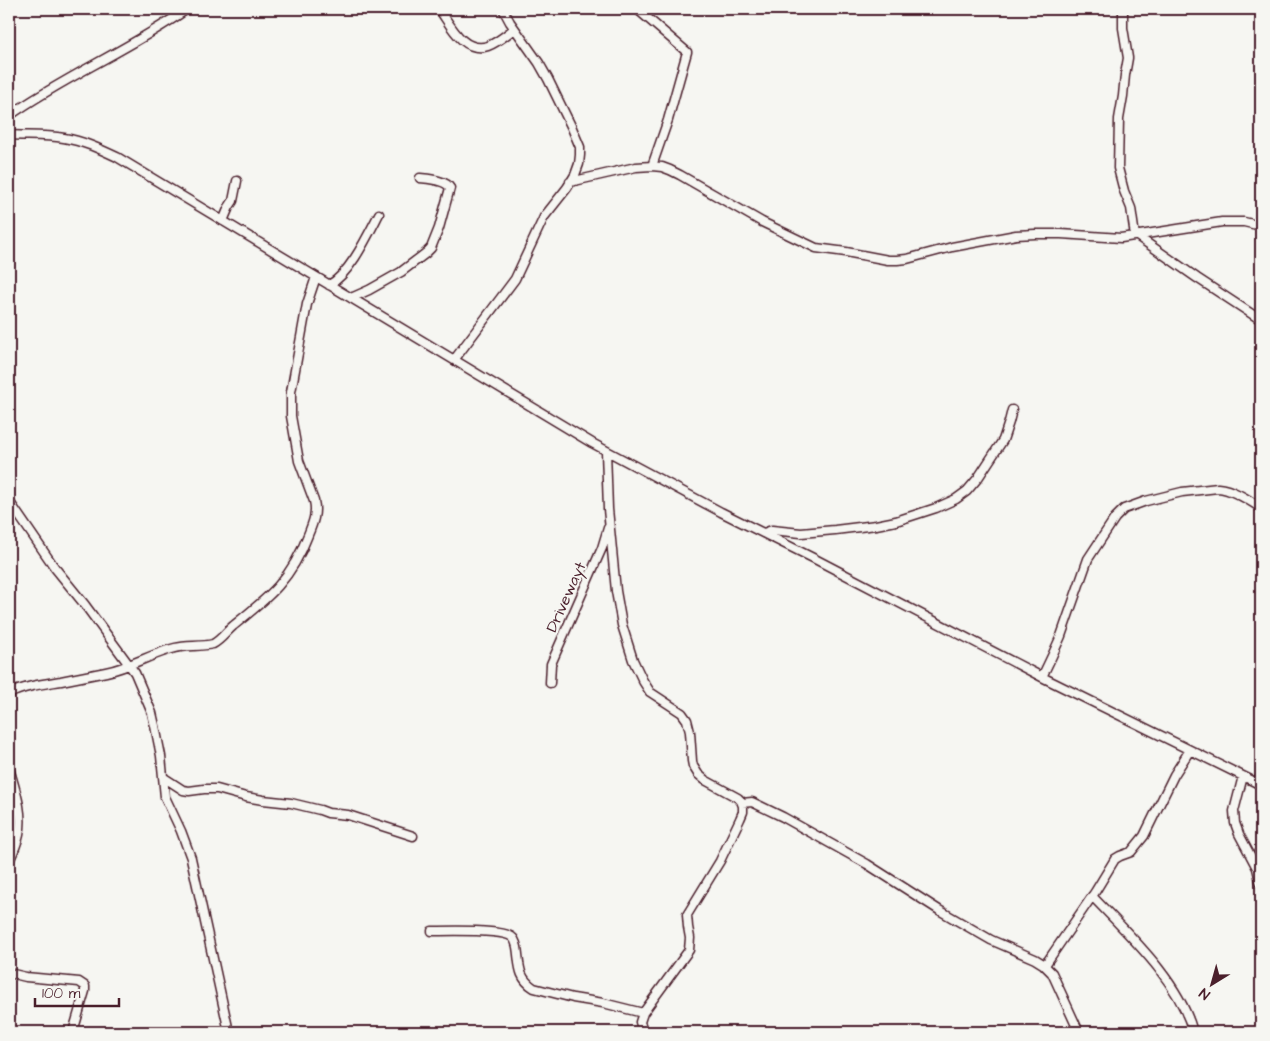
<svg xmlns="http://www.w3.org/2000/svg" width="1270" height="1041" font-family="'Architects Daughter',sans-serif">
<rect width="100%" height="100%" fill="#f6f6f2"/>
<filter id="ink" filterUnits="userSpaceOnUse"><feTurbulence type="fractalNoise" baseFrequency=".02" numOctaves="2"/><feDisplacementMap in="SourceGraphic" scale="10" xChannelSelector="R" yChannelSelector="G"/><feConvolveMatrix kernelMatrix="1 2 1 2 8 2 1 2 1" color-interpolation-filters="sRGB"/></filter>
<g filter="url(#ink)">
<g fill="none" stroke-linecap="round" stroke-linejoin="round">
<defs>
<path id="minor" d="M439 9C450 24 463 54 488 46 497 43 506 35 514 29
M637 9 687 52 668 120 652 166
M1123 9V28L1128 58 1125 75 1123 96 1119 119 1118 168 1124 191 1131 208 1135 236
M9 116C65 76 131 49 187 9
M9 135C27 136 46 135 64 138 83 141 100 149 117 157L592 443 721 512 815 559 1042 677 1261 785
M570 182 636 167 652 166 662 167 670 170 680 175 762 222 816 248 846 252 888 260H897L907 259 952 247 1016 235 1035 234H1061L1121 238 1222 222H1244L1261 226
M223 221 229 207 233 201 237 181
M1137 236 1197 278 1261 320
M329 285C350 274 368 235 379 214
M351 298 369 290 401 272 426 253 431 248 439 228 450 188C446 180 429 179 420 178
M454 360 515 279 544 217 567 188 575 175 579 164 580 155V147L572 128 548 79 539 63 510 22 503 9
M606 451 608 509 616 591 622 625 633 660 643 681 650 692 682 713 687 720 690 732 692 761 693 766 698 774 705 780 738 798 741 801 743 806V812L740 819 720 861 687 915 688 927 690 938 689 950 643 1013 640 1022 643 1032
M9 501 55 568 85 605 135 673 152 713 155 726 161 756 165 797 181 831 191 858 229 1032
M764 533 772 530 801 533 835 530 876 525 896 521 936 508 956 499 967 491 978 478 1003 440 1009 422 1012 410
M1042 677 1052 656 1061 636 1088 559 1115 518 1124 509 1146 501 1182 492 1218 488C1232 489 1249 500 1261 508
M550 683 551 664 602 548 608 528
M9 694C25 686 43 684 61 681 76 678 91 675 106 672 130 667 151 654 175 648 187 645 200 647 213 644 221 640 226 632 233 626 269 597 291 580 308 535 313 523 317 513 314 501L299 461 291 416V392L307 304 316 277
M9 768C15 789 24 813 19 835 17 844 13 853 9 861
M1243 776 1234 811 1235 823 1239 834 1257 868 1261 885
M163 777 183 790 189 791 204 789H217L246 797 263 800 291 803 320 810 328 813 348 815 413 836
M742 803 752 802 783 817 867 864 939 910 991 940 1035 959 1043 964 1052 973 1079 1032
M1092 896C1128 934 1179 980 1193 1032
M432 931C446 931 503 929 512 937 515 939 516 943 517 947 520 964 517 977 534 988L573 998 603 1003 643 1013
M1045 965 1095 892 1115 859 1120 856 1131 852 1144 836 1174 775 1190 750
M9 973 26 977 79 982 85 986V991L73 1032"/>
</defs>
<use href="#minor" stroke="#4a1f2b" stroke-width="11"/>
<use href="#minor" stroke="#f6f6f2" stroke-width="8"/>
</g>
</g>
<g text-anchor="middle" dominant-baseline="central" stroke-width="4" stroke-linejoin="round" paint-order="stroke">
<g font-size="16" fill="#4a1f2b" stroke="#f6f6f2">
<text transform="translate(566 597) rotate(-66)">Drivewayt</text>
</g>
</g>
<rect width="1270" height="1041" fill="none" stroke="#f6f6f2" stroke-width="30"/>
<rect x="15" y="15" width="1240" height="1011" fill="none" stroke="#4a1f2b" stroke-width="2" filter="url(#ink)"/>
<g transform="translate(1212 984) rotate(217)" stroke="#f6f6f2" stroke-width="4" paint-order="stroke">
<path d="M0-4L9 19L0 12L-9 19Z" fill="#4a1f2b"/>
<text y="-8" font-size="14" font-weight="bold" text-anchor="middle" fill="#4a1f2b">N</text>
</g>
<path d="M35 998v8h84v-8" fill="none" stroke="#4a1f2b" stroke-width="2.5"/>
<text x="42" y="998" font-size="15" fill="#4a1f2b" stroke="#f6f6f2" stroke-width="4" paint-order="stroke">100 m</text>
</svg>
